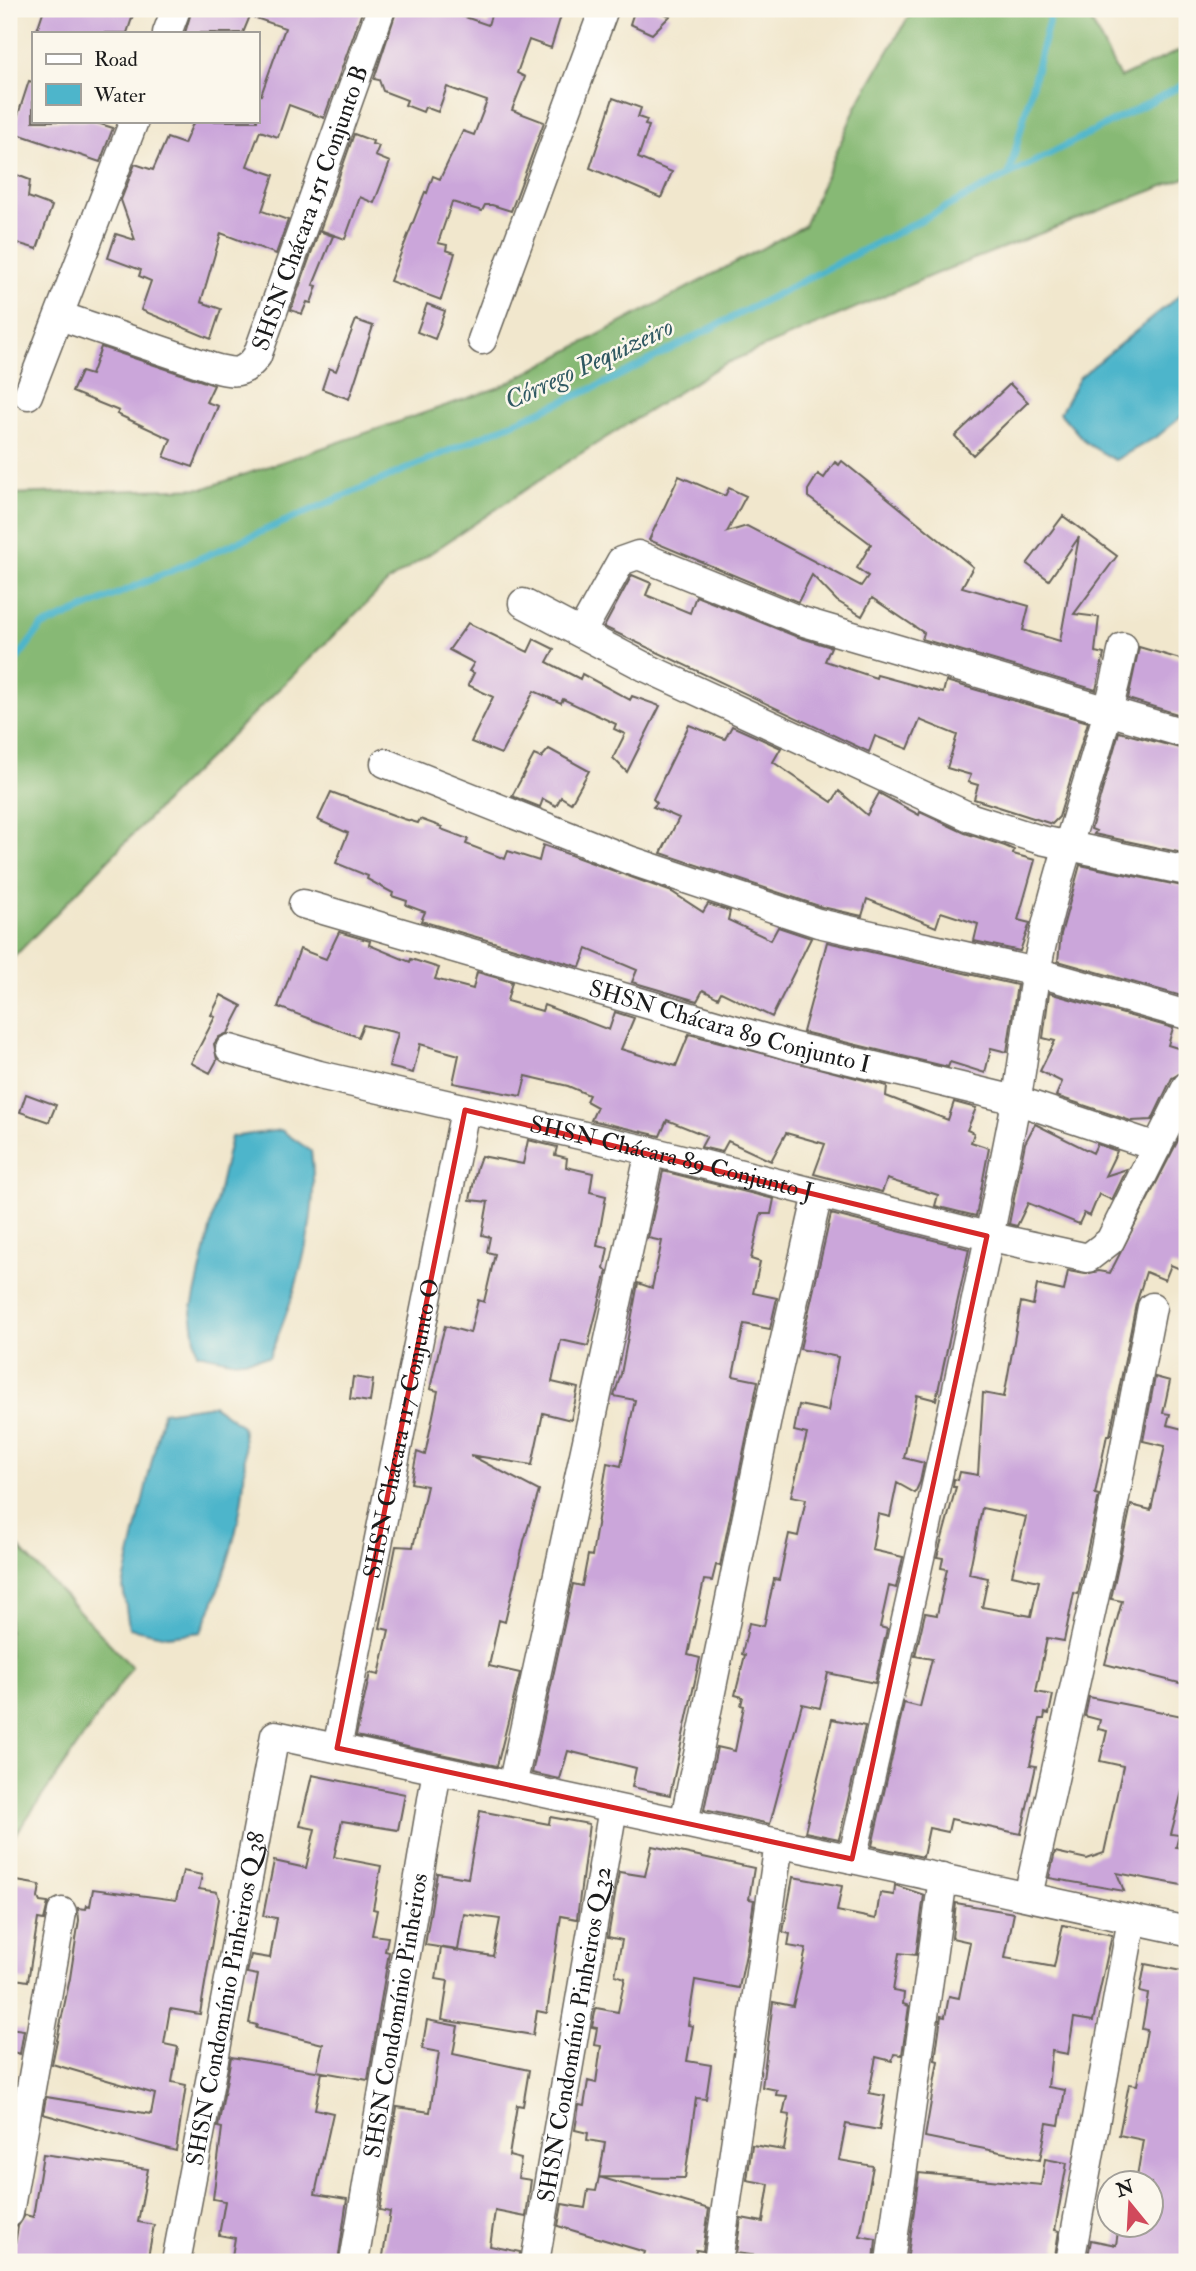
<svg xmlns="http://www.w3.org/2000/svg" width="1196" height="2271" font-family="'IM FELL Double Pica',serif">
<rect width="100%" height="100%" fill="#fbf7ec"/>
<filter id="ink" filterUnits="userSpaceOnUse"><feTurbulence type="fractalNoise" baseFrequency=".0143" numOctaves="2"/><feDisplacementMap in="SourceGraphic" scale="14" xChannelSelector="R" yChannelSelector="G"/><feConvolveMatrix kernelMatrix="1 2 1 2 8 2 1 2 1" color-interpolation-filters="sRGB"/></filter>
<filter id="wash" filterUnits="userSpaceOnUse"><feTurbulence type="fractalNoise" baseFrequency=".00686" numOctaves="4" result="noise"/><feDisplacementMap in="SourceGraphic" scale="28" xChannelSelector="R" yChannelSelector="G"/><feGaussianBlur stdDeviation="1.57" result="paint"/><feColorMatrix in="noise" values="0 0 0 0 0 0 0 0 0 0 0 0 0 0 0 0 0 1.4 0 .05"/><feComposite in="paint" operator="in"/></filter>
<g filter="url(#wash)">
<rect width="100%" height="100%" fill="#f1e7cd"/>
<path fill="#87b974" stroke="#526a48" stroke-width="2" d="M913 9H1085L1120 78 1187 47V177L935 274 722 365 564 464 389 581 179 787 9 962V494L205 488 500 387 804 226 857 105Z
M9 1537 132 1667 9 1844Z"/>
<path fill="#4db5cb" stroke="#346874" stroke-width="2" d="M1187 289V412L1158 436 1115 460 1086 443 1060 413 1080 377Z
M281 1130 311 1151C321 1219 296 1295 269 1357L235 1361 197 1353 191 1312 231 1137Z
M213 1405 242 1426C253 1494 228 1571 201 1632L167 1636 129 1628 123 1587 163 1412Z"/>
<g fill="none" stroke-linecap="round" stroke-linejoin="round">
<path stroke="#4db5cb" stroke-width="7" d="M1009 175 1052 9
M9 670 41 627 603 384 1187 83"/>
</g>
<g id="blocks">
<path fill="#cba6da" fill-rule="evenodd" d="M44 9H135L127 33H36Z
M192 9H363L324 118 289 105 278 137 260 131 247 166 274 175 262 211 288 220 276 254 221 233 201 302 221 309 211 339 141 310 151 281 139 276 141 270 108 258 116 234 135 240 121 200 135 164 153 170 167 138 184 144 194 121H257V94L261 95 285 28 250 16 243 33H185Z
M397 9H442L488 25 493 9H563L551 48 529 40 517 73 525 77 512 110 544 122 511 211 492 205H485L482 211 452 202 438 243 447 245 446 250 455 253 441 300 390 281 425 192 427 193 433 176 440 179 463 131 474 135 487 101 447 87 438 112 425 107 423 112 405 105 407 100 383 91 379 80 374 79Z
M635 9H653L670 16 652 34 630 24Z
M29 81 33 82V121H91L113 128 100 162 9 131V121H16Z
M613 98 641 108 638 117 647 120 645 125 649 126 638 158 672 172 661 198 590 168Z
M354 134 373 141 372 144 379 146 375 156 390 162 374 203 360 197 345 239 320 230Z
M9 172 30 180 28 197 52 206 37 249 17 243V246L9 245Z
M319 231 333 236 313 285 317 286 311 303 307 302 302 314 291 310Z
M427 304 445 311 435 339 417 332Z
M356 320 373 326 349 399 322 389 329 368 336 371Z
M101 347 214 385 206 402 218 406 193 467 164 457 171 439 117 414 119 411 72 392 81 372 91 375Z
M1010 384 1028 402 973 455 955 436Z
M842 461 973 567 962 587 1029 606 1023 630 1060 641 1079 537 1049 580 1027 564 1063 516 1117 556 1074 614 1099 617 1095 652 1104 654 1096 690 922 639 924 633 872 598 862 616 837 601 812 575 798 602 649 540 679 476 725 496 729 488 746 496 727 532 747 526 861 586 868 576 857 568 871 544 808 497V490L818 474 824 478 835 462 839 465Z
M632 575 651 583 646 595 690 613 696 596 795 636 831 647 825 661 876 678 877 675 943 693 946 681 1088 722 1059 817 1052 824 974 799 978 785 968 782 971 775 947 768 957 735 920 720 908 749 875 736 869 752 604 627Z
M468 623 528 652 534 639 554 649 547 662 580 679 582 674 630 700 632 696 660 706 627 772 613 758 625 734 614 729 616 724 563 699 561 703 534 691 501 754 471 742 493 697 468 685 474 673 469 671 474 663 449 650Z
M1139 647 1187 661V717L1128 699Z
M689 725 725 739 732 726 781 748 773 762 832 802 839 791 867 815 879 793 919 815 920 812 965 833 1005 846 1014 850 1013 854 1035 860 1018 920 1030 923 1020 951 974 941 978 924 941 912 936 927 867 899 862 916 822 907 661 853 679 818 653 807 657 803 653 799Z
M1119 732 1187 750V854L1094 834 1096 831 1091 829Z
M549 749 589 771 571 803 561 797 556 806 543 799 540 807 512 796 534 755 541 758Z
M331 792 404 819 418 823 420 819 442 827 441 829 468 839 466 844 505 859 508 851 539 861 543 845 672 892 703 912 708 904 730 911 728 920 771 940 778 927 811 938 772 1017 721 992 718 998 703 990 697 1001 632 982 637 970 587 949 580 967 421 921 425 912 406 905 407 901 392 896 393 893 367 879 368 876 336 863 348 833 318 820Z
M1080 865 1187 887 1185 997 1058 961 1061 934Z
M339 932 370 941 369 945 410 962 411 959 439 968 435 979 473 989 477 972 512 982 507 1001 542 1011 544 1005 609 1030 615 1012 634 1018 621 1049 676 1066 689 1034 887 1086 886 1096 948 1120 954 1102 976 1108 967 1130 974 1133 971 1142 989 1148 976 1216 935 1206 938 1195 887 1179 882 1192 814 1174 825 1144 786 1133 771 1161 728 1141 722 1152 701 1147 707 1136 667 1120 660 1136 591 1120 597 1107 586 1101 589 1095 568 1086 526 1076 521 1096 453 1083 459 1055 420 1044 413 1073 389 1067 398 1033 363 1025 358 1037 278 1007 300 949 326 959Z
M827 942 1017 985 1007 1052 991 1048 985 1073 950 1062 948 1067 803 1032Z
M1049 993 1173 1028 1168 1045 1187 1051V1070L1172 1078 1152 1120 1131 1121 1056 1096 1062 1082 1040 1071 1055 1041 1043 1038Z
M221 995 242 1006 228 1033 219 1037 214 1044 217 1060 210 1073 191 1063 215 1017 211 1015Z
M26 1094 56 1105 49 1122 20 1112Z
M1187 1123V1272L1171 1265 1165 1280 1146 1272 1136 1304 1110 1435H1107L1095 1494 1099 1495 1078 1594 1074 1593 1064 1641 1047 1638 1036 1692 1053 1695 1049 1714 1045 1713 1044 1719H1040L1030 1765 1036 1766 1021 1834 951 1819 948 1832 929 1828 923 1857 872 1846 904 1703 920 1707 932 1659 915 1656 925 1613 937 1615 947 1569 941 1568 943 1558 937 1557 956 1487H953L954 1479 958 1480 960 1472 978 1475 983 1393 1004 1397 1021 1302 1033 1305 1037 1285 1064 1291 1068 1271 1085 1274 1099 1271 1110 1273ZM982 1508 1026 1517 1012 1575 1039 1581 1031 1616 982 1607 988 1578 969 1574Z
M1035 1124 1093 1153 1097 1144 1117 1151 1105 1176 1127 1169 1112 1200 1099 1194 1090 1216 1084 1213 1079 1224 1028 1203 1017 1226 1009 1224 1025 1143Z
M528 1140 557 1147 555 1155 567 1158 566 1167 593 1173 590 1192 606 1196 597 1246 608 1248 604 1268 607 1271 588 1346 561 1340 552 1382 578 1388 571 1420 543 1413 532 1465 470 1455 539 1491 524 1541 505 1622 499 1620 489 1666 520 1673 497 1766 356 1736 370 1673 379 1675 389 1630 380 1628 396 1546 413 1547 427 1486 411 1483 417 1452 425 1455 438 1391 430 1389 441 1341 445 1326 470 1333 478 1300 484 1302 495 1254 487 1252 490 1237 482 1235 488 1202 470 1200 477 1167 481 1156 523 1164Z
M663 1171 774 1199 771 1214H761L751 1259 760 1262 753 1293 777 1298 770 1329 744 1324 733 1376 758 1381 720 1566 716 1565 712 1581 704 1580 688 1655 700 1658 670 1795 632 1787 636 1768 568 1751 560 1779 532 1773 573 1584 582 1586 588 1555 592 1556 607 1463 621 1466 635 1400 614 1396 621 1374 638 1283 652 1288 662 1241 648 1238Z
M831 1214 969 1249 936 1400 917 1395 904 1458 924 1463 920 1482 915 1493 897 1483 890 1517 878 1514 872 1550 903 1557 896 1588 889 1586 880 1627 887 1629 875 1683 828 1673 820 1708 802 1704 770 1824 704 1810 717 1747 735 1751 744 1706 741 1705 743 1697 735 1695 745 1655 742 1654 749 1623 764 1626 774 1579 779 1580 789 1534 798 1536 806 1499 791 1496 807 1434 794 1431 799 1405 828 1411 838 1357 800 1349Z
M353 1377 373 1380 370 1402 350 1399Z
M1155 1377 1170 1381 1163 1413 1170 1414 1167 1425 1187 1430V1449L1181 1473 1187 1474V1685L1105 1664 1122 1601 1111 1599 1131 1505 1151 1510 1165 1446 1143 1441Z
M1089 1697 1187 1717V1772L1171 1834 1179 1835 1176 1847 1187 1849V1886L1117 1873 1124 1891 1049 1878 1055 1852 1087 1859 1104 1853 1123 1766 1100 1761 1107 1731 1098 1729 1100 1720 1085 1716Z
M832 1719 865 1726 839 1839 805 1832Z
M312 1775 405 1794 398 1830 342 1821 334 1857 381 1866 373 1909 377 1910 372 1935 388 1937 385 1951 389 1952 368 2080 317 2071 323 2044 256 2028 257 2025 249 2023 258 1975 247 1973 251 1955 270 1958 277 1918 263 1916 274 1861 306 1868 315 1829 300 1826Z
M480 1811 549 1824 550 1817 589 1824 577 1919 561 1916 547 2013 537 2011 533 2035 442 2020 448 1981 436 1979 441 1948 493 1956 500 1919 464 1914 458 1950 425 1945 437 1873 468 1878Z
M652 1846 754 1868 749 1899 754 1900 747 1949 739 1988 695 1980 688 2025 693 2026 687 2061 711 2065 706 2099 696 2098 685 2178 599 2177 605 2143 587 2140 588 2133 575 2130 579 2105 584 2106 588 2081 596 2083 601 2046 594 2045 597 2028 592 2027 596 2008 618 2012 625 1978 615 1975 622 1940 608 1937 619 1872 645 1876Z
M183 1871 202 1875 199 1889 217 1892 219 1899 200 2014 170 2009 164 2044 178 2047 172 2082 186 2085 176 2151 43 2114 46 2097 151 2114 155 2094 52 2064 70 1978 79 1920 78 1908 86 1909 87 1905 90 1906 93 1889 176 1900Z
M793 1877 842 1886 837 1911 876 1919 880 1893 894 1895 895 1885 924 1895 916 1955 899 1953 893 1991 904 1993 903 2004 909 2006 902 2055 894 2054 892 2061 876 2057 869 2093 885 2096 879 2130 846 2124 839 2160 873 2166 860 2236 876 2239 874 2262H758L759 2256 736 2253 741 2218 763 2222 769 2184 747 2180 752 2145 784 2150 790 2115 783 2114 787 2096 776 2095 777 2090 762 2087 773 2002 793 2006 806 1949 788 1946 790 1934 783 1932Z
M17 1881 40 1885 38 1898 40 1902 48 1903 44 1920 38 1919 28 1981 9 1978V1918Z
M956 1903 1014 1913 1005 1958 1054 1967 1063 1925 1112 1935 1093 2021 1074 2018 1068 2054 1052 2051 1048 2087 1065 2090 1059 2125 1047 2123 1040 2160 925 2137 938 2061 935 2060 941 2016 945 2017 949 1996 959 1998 970 1942 952 1938Z
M1145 1964 1187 1972V2262H1087L1091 2240 1116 2245 1119 2225H1151V2183H1136L1143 2140 1119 2135 1129 2084 1137 2085 1147 2030 1142 2029 1148 1994 1140 1992Z
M427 2020 458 2026 453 2054 529 2070 523 2106 517 2105 509 2156 521 2159 518 2178 531 2180 526 2217 495 2211 490 2246 520 2252 519 2262H382L390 2212 380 2210 397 2107 430 2112 439 2052 422 2049Z
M9 2028 24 2030 20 2054 9 2051Z
M231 2057 322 2072 315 2109 333 2113 315 2194 347 2199 338 2262H231L235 2238 219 2235 225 2201 213 2199 222 2128 218 2127Z
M43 2154 148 2169 138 2222 154 2225 147 2262H16L17 2257 13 2256 18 2226 25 2215 33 2217Z
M1045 2159 1067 2163 1055 2230 1059 2231 1054 2262H907L919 2173 1041 2185Z
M599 2177 709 2209 703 2251 696 2250 694 2262H642L645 2252 558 2226 562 2204 585 2208 588 2190 596 2191Z"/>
</g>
</g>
<g filter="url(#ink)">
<use href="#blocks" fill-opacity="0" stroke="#67635a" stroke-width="2"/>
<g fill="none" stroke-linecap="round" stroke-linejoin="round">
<defs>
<g id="street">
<path d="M167 33 176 9"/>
<path id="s1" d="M60 316 211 367C233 373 243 376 257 356L381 9"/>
<path d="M482 340 604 9"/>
<path d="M28 395 134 121"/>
<path d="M523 603 645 667 972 818 1041 840 1187 871"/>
<path d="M581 633 621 561 638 555 801 621 1187 734"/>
<path d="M385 763 629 860 818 923 1036 972 1187 1015"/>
<path id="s2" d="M303 904 791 1046 1016 1100 1157 1147"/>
<path id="s3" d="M230 1049 319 1075 650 1151 987 1236 1088 1258 1110 1241 1187 1086"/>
<path id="s4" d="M337 1748 465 1110"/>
<path d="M512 1786 650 1151"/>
<path d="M684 1823 768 1414 818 1194"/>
<path d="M852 1859C909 1607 967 1355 1016 1102 1024 1059 1028 1015 1036 972 1057 861 1101 757 1123 647"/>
<path d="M1028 1896 1104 1554 1152 1307"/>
<path d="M9 2213 62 1912"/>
<path id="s5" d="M176 2262 275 1735 1187 1931"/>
<path id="s6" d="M354 2262 437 1770"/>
<path id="s7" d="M535 2262 613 1808"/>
<path d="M718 2262 779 1843"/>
<path d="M890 2262 943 1878"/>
<path d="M1070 2262 1132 1919"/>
</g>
</defs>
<use href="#street" stroke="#67635a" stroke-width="31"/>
<use href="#street" stroke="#fff" stroke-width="28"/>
</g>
</g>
<path fill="none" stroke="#d62828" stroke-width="5" stroke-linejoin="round" d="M465 1110 987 1236 852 1859 337 1748Z"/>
<g text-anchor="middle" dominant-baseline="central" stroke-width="5" stroke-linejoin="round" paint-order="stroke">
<g font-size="24" fill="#1c1c1c" stroke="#fbf7ec">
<text stroke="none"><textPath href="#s1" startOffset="369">SHSN Chácara 151 Conjunto B</textPath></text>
<text stroke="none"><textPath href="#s2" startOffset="444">SHSN Chácara 89 Conjunto I</textPath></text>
<text stroke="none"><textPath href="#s3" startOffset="455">SHSN Chácara 89 Conjunto J</textPath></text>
<text stroke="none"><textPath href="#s4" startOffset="326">SHSN Chácara 117 Conjunto O</textPath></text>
<text stroke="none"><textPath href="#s5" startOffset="268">SHSN Condomínio Pinheiros Q 38</textPath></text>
<text stroke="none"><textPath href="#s6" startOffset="250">SHSN Condomínio Pinheiros</textPath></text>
<text stroke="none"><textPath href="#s7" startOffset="231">SHSN Condomínio Pinheiros Q 32</textPath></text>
</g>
<g font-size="26" font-style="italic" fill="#305962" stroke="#fbf7ec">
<text transform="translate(589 364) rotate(-25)">Córrego Pequizeiro</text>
</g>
</g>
<rect width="1196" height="2271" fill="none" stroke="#fbf7ec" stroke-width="35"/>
<rect x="32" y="32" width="228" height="91" fill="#fbf7ec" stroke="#a29f99" stroke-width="2"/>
<rect x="46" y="54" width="35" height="10" fill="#ffffff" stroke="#a29f99" stroke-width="2"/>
<text x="94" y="66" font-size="21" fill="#1c1c1c">Road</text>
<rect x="46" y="84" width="35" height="21" fill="#4db5cb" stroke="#a29f99" stroke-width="2"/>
<text x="94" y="102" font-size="21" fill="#1c1c1c">Water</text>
<g transform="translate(1130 2204) rotate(342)"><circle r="33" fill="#fbf7ec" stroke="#a29f99" stroke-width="2"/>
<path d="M0-5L12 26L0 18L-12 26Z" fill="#d1495b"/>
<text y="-10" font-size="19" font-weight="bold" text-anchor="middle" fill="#1c1c1c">N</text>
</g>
</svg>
